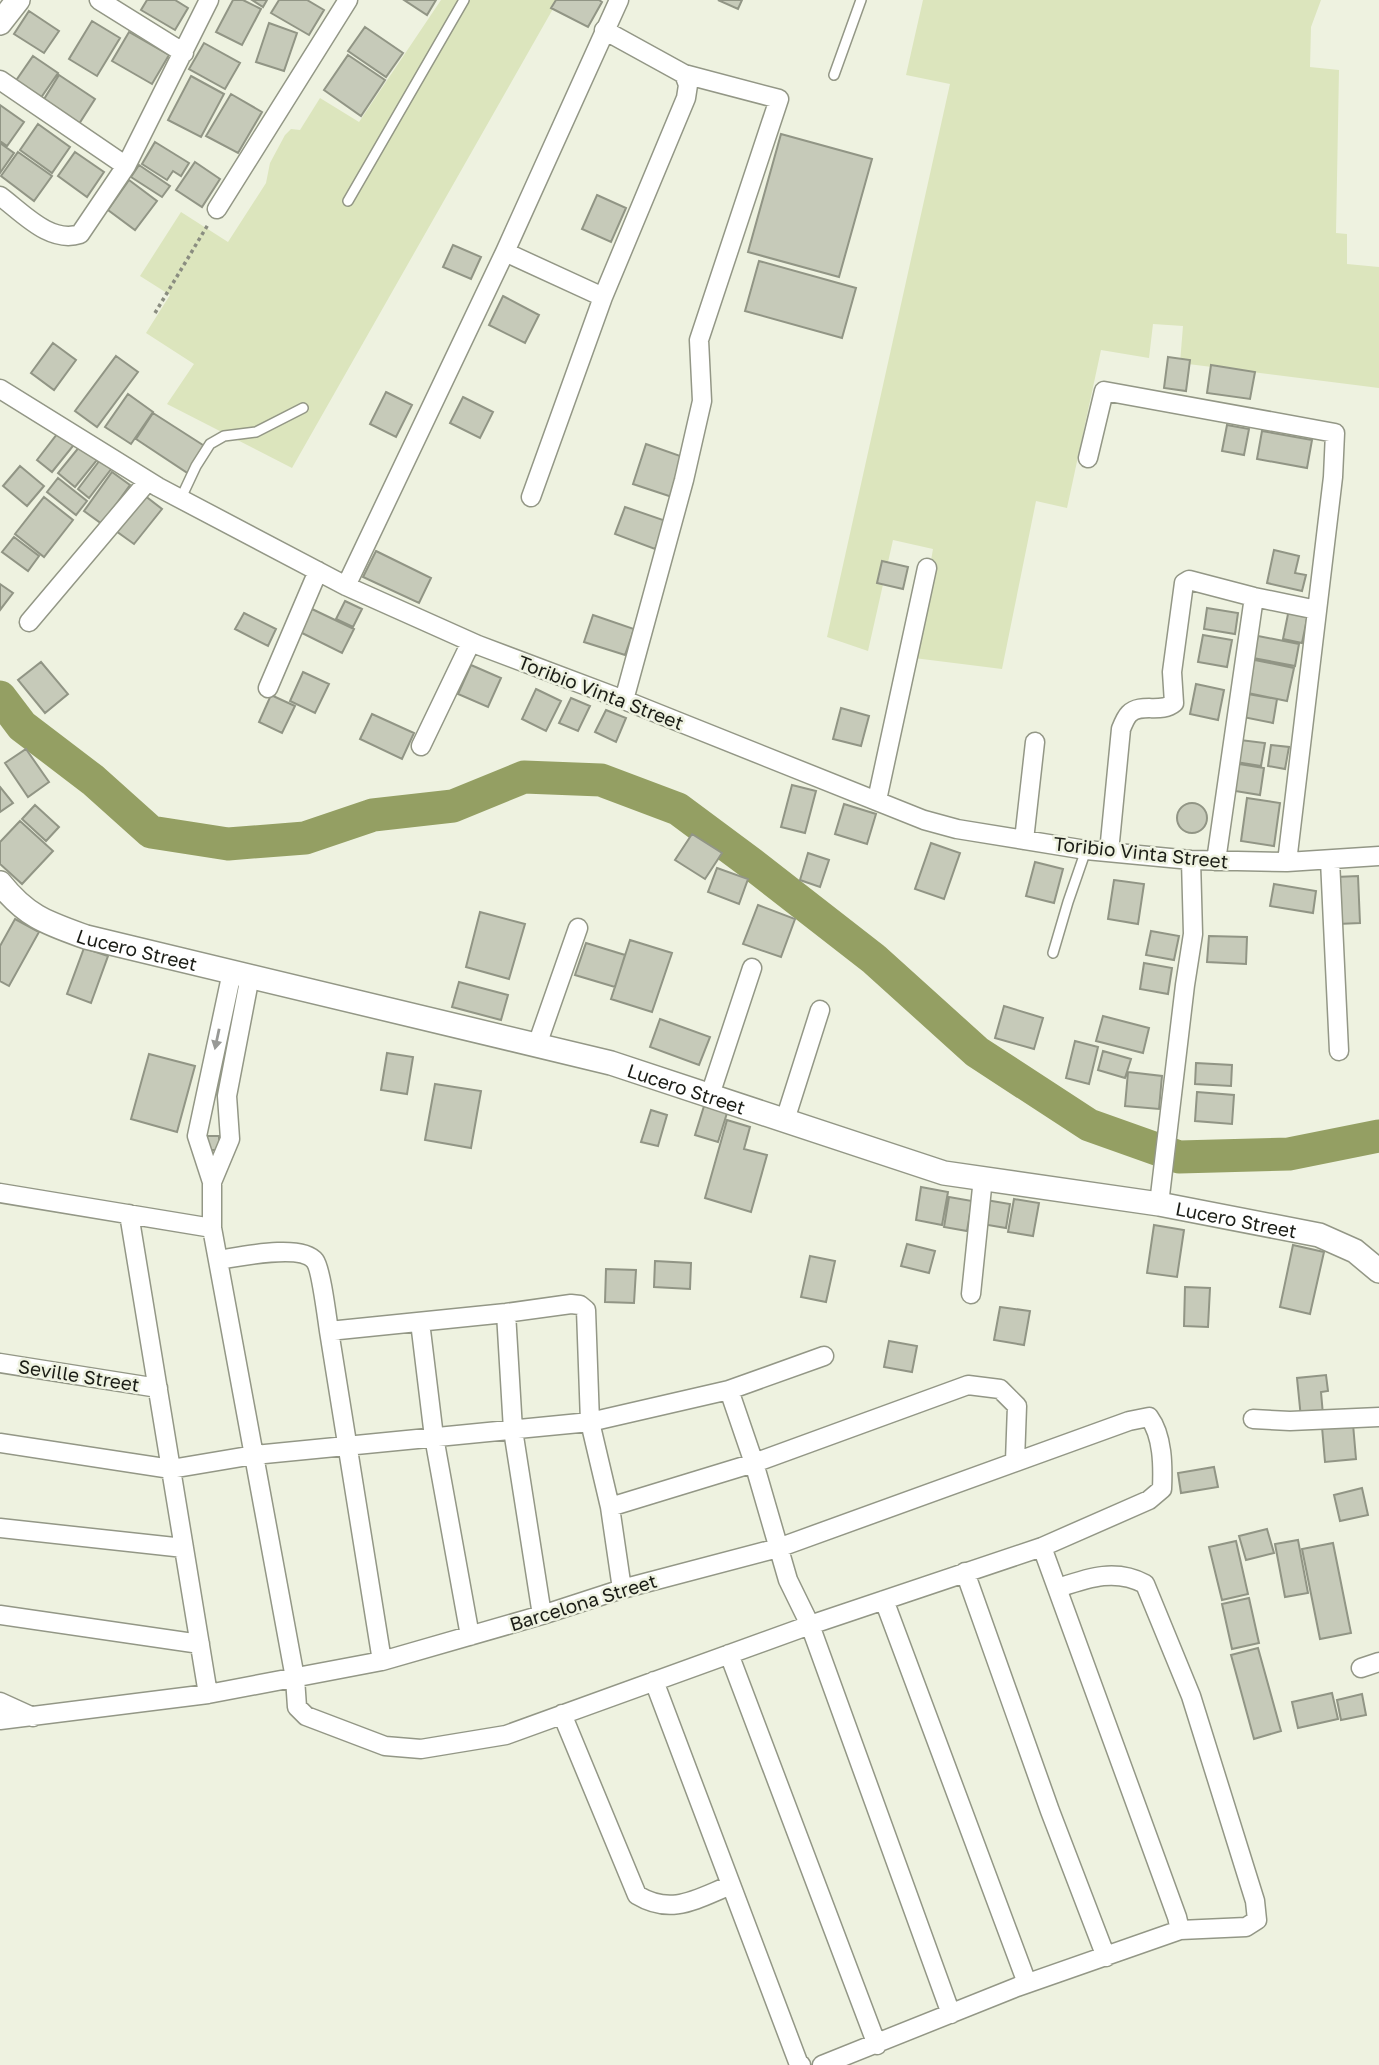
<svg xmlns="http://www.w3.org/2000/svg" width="1379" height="2065" font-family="'Golos Text',sans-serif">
<rect width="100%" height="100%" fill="#eef2e0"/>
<path fill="#dce5bd" d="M441 0H558L292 468 167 404 194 364 146 333 170 295 140 276 181 212 228 242 266 183 270 163 285 135 291 129 300 130 320 98 359 122Z
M923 0H1321L1311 27 1310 67 1339 70 1336 233 1347 234V264L1379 267V388L1180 363 1183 326 1153 324 1149 358 1101 350 1067 508 1036 501 1002 669 914 658 933 549 893 540 868 651 827 637 950 84 906 75Z"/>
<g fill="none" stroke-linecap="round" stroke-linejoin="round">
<path stroke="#949f63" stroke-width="33" d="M0 697 22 726 93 780 151 832 228 844 305 838 373 815 453 806 524 777 601 780 678 809 752 864 874 959 977 1052 1089 1125 1179 1157 1289 1154 1379 1136"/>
</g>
<path fill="#c6cab9" stroke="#919585" stroke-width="2" d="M147 0H175L188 8 175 30 141 10Z
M233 0H243L261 9 242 45 216 32Z
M252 0H267L263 7Z
M279 0H307L324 10 309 35 271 13Z
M404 0H436L427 15Z
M556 0H599L602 2 588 27 551 8Z
M718 0H742L738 9Z
M29 11 59 31 44 53 14 34Z
M92 21 120 38 97 76 69 59Z
M269 23 297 33 284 71 256 62Z
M365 27 403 53 386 77 348 51Z
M129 32 169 55 152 84 112 61Z
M204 43 240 63 225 89 189 69Z
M348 55 385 80 361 116 324 90Z
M33 56 58 73 40 99 15 82Z
M59 75 95 99 77 127 41 104Z
M191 76 224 94 201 137 168 120Z
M231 94 262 112 238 153 206 136Z
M0 105 24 122 7 146 0 141Z
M38 124 70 147 52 173 20 150Z
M781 134 872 159 839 277 748 252Z
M155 142 189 163 181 176 173 171 167 180 142 164Z
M0 143 14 153 0 173Z
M18 152 52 176 34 201 1 176Z
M75 152 104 172 87 197 58 176Z
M195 162 220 179 202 207 176 190Z
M139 165 170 186 162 197 131 177Z
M129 180 157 201 135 230 108 210Z
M597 195 626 208 611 242 582 229Z
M453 245 481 257 471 279 443 267Z
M759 261 856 288 842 338 745 311Z
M503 296 539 315 525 343 489 325Z
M53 343 76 360 54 390 31 373Z
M116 356 138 372 97 427 75 411Z
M1168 357 1190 360 1186 391 1164 388Z
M1211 365 1255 372 1250 399 1207 393Z
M386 392 412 405 396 437 370 424Z
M128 394 153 412 131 444 105 427Z
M463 397 493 412 480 438 450 423Z
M153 413 206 447 189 474 136 439Z
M1227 425 1249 429 1244 455 1222 451Z
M61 429 77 441 52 472 37 460Z
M1262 431 1312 440 1307 468 1257 459Z
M646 444 686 458 672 497 633 484Z
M80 446 97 460 75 487 58 473Z
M103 456 115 464 89 498 78 489Z
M20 466 44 486 27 506 3 486Z
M112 472 130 485 102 524 84 511Z
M58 478 87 501 76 515 47 492Z
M144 495 162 509 134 544 116 531Z
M44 497 73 520 44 557 15 534Z
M625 507 666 521 655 549 615 534Z
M14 537 39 556 28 571 2 552Z
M1274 550 1299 556 1295 573 1306 575 1302 591 1267 583Z
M376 551 431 578 419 603 363 577Z
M882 561 908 567 903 589 877 583Z
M0 584 13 593 0 610Z
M345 601 362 609 353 627 336 619Z
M1207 608 1238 613 1235 634 1204 629Z
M312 609 354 629 342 653 300 632Z
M1289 609 1308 614 1302 643 1283 639Z
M244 613 276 629 268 646 235 629Z
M593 615 634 629 625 655 584 642Z
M1203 635 1232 640 1227 667 1198 662Z
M1258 636 1299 644 1295 666 1253 658Z
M1250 659 1294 668 1287 701 1243 692Z
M41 662 68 694 45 713 18 680Z
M471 665 501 678 488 707 458 694Z
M303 672 329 684 315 713 290 701Z
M1196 684 1224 690 1218 720 1190 714Z
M536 689 561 701 546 731 522 719Z
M1242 693 1277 699 1273 723 1238 716Z
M271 695 295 706 282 733 259 722Z
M571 698 590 706 578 731 559 723Z
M841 708 869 716 861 746 833 739Z
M606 710 626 718 616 742 595 732Z
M372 714 414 733 402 759 360 739Z
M1240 740 1265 743 1261 766 1236 762Z
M1271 745 1289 747 1285 769 1268 766Z
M26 749 49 782 28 797 5 763Z
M1233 763 1264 768 1260 795 1229 790Z
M792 785 816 791 805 833 781 827Z
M0 787 13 803 0 812Z
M1247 798 1280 803 1274 846 1241 841Z
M1177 818a15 15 0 1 1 30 0a15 15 0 1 1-30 0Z
M844 804 876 814 867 844 835 834Z
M35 805 59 827 46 841 22 819Z
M20 821 53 851 22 884 0 864V842Z
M692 834 722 853 705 879 675 860Z
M931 843 960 853 944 899 915 889Z
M808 853 829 860 820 887 800 880Z
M1035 862 1063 869 1054 903 1026 896Z
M717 868 748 879 739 904 708 892Z
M1358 876 1360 923 1338 924 1336 877Z
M1114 880 1144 884 1138 924 1108 919Z
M1274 884 1316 891 1313 913 1270 906Z
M758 905 795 919 781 957 743 944Z
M480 912 525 924 509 979 466 967Z
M15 919 39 932 9 986 0 981V946Z
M1151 931 1179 936 1174 960 1146 955Z
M1209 936 1247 937 1246 964 1207 962Z
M630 940 672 953 652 1012 611 999Z
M586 943 625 955 615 987 575 975Z
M84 948 108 956 91 1003 67 994Z
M1144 963 1172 968 1168 994 1140 989Z
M459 982 508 995 501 1020 452 1007Z
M1004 1006 1043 1018 1034 1049 995 1038Z
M1103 1016 1149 1028 1143 1053 1096 1041Z
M660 1019 710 1037 699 1065 650 1047Z
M1075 1041 1098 1047 1089 1084 1066 1078Z
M1103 1051 1131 1059 1125 1078 1098 1070Z
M387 1053 413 1057 407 1094 381 1090Z
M149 1054 195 1066 177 1132 131 1119Z
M1196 1063 1232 1065 1231 1086 1195 1084Z
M1128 1072 1162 1076 1159 1109 1125 1106Z
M435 1084 481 1091 471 1148 425 1140Z
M1197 1092 1234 1095 1232 1124 1195 1121Z
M704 1106 727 1113 718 1142 695 1135Z
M651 1110 667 1115 658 1146 641 1142Z
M727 1120 750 1127 744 1149 767 1155 751 1212 705 1198Z
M206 1136H219V1150H206Z
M921 1187 948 1192 942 1225 916 1220Z
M949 1197 972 1201 967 1231 944 1227Z
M1014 1199 1039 1203 1033 1236 1008 1232Z
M986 1200 1010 1204 1006 1228 982 1224Z
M1154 1225 1184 1230 1177 1277 1147 1273Z
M907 1244 935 1251 929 1273 901 1266Z
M1293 1245 1324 1252 1310 1314 1280 1307Z
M810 1256 835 1261 826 1302 801 1297Z
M655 1261 691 1263 690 1289 654 1287Z
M606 1269 636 1270 634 1303 605 1302Z
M1185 1287 1210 1288 1208 1327 1184 1326Z
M1000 1307 1030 1311 1024 1345 994 1340Z
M889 1341 917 1346 912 1372 884 1367Z
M1326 1375 1328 1391 1321 1392 1323 1415 1301 1418 1297 1378Z
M1353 1424 1356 1459 1325 1462 1322 1427Z
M1214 1467 1218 1487 1181 1493 1178 1473Z
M1362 1488 1368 1515 1340 1521 1334 1495Z
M1267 1529 1274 1553 1246 1560 1239 1536Z
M1298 1540 1308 1593 1285 1597 1275 1544Z
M1236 1541 1248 1594 1222 1600 1209 1547Z
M1333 1543 1351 1633 1320 1639 1302 1549Z
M1249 1598 1259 1643 1232 1649 1222 1604Z
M1258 1648 1281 1731 1254 1739 1231 1655Z
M1332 1693 1338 1719 1298 1728 1292 1702Z
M1362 1694 1366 1715 1341 1720 1337 1700Z"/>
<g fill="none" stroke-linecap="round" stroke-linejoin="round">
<defs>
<path id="service" d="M834 75 861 0
M348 201 464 0
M181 498 196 466 210 444 224 436 256 432 303 408
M1053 953 1068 902 1086 850"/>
<path id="minor" d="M99 0 184 53
M0 80 126 166
M0 196C23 213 50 244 80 234L126 166 209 0
M217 209 348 0
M505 252 603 297
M0 389 158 487 346 586 478 645 624 700 924 820 957 829 1086 850 1191 860 1287 862 1379 856
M1088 458 1104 391 1335 433 1333 477 1287 862
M531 497 603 297 686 98 688 85 684 74 604 30
M346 586 505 252 619 0
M29 622 148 481
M268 688 318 571
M624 700 684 480 702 401 699 340 779 99 684 74
M421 746 471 642
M877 800 927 568
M1024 840 1035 742
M1109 852 1121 729C1123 724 1126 717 1129 714 1141 702 1161 714 1174 703L1172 672 1184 583 1189 580 1254 597 1317 610
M1330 860 1339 1051
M1216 861 1254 597
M232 972 197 1136 212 1182 230 1139 227 1096 250 976
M537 1045 578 928
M710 1095 752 968
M785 1120 820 1010
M212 1182V1228L295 1678 297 1707 306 1716 385 1746 421 1749 506 1735 810 1625 951 2014
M0 1193 212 1228
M1159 1204 1185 985 1193 934 1191 860
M129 1214 208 1694
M218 1260C239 1257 301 1243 315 1261 321 1269 327 1318 329 1331L506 1313 571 1304 580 1305 586 1310 590 1422 610 1507 622 1589
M971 1294 983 1178
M506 1313 513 1430 542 1615
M420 1322 434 1437 470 1636
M329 1331 382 1661
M0 1363 158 1388
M729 1390 824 1356
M1253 1419 1290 1421 1379 1417
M0 1443 171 1469 254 1455 590 1422 729 1390 754 1463 788 1580 810 1625 1042 1547 1149 1500 1162 1489C1163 1466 1163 1436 1149 1417L1129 1421 778 1548 622 1589 542 1615 382 1661 208 1694 0 1720
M610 1507 754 1463 968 1385 1000 1389 1017 1406 1015 1461
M0 1528 184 1548
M965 1572 1050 1811 1106 1957
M1058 1588C1088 1578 1115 1568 1145 1584L1191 1696 1255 1901 1257 1920 1246 1927 1180 1930
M884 1600 1027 1983
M0 1615 200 1644
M729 1654 877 2045
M1361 1668 1379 1662
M654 1681 798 2062 801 2065
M0 1702 33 1717
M562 1714 637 1895C672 1916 696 1899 731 1885
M822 2065 1017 1987 1180 1930 1177 1917 1042 1547"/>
<g id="tertiary">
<path d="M0 23 18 0"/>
<path id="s1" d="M0 883C27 917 47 923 86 937L611 1063 944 1173 1159 1204 1319 1235 1355 1251 1379 1271"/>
</g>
</defs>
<use href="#service" stroke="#939786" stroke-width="12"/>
<use href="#minor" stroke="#939786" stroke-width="21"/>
<use href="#tertiary" stroke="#939786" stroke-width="26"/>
<path stroke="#8a8d80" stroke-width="3.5" stroke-dasharray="3.5 3.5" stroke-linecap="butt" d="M155 313 209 223"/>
<use href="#service" stroke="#fff" stroke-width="9"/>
<use href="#minor" stroke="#fff" stroke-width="18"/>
<use href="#tertiary" stroke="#fff" stroke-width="23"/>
</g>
<defs><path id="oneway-solid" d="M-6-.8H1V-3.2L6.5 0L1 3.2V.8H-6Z" transform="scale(1.75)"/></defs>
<use fill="#989996" href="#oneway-solid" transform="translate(217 1039) rotate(102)"/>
<g text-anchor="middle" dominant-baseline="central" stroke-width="5" stroke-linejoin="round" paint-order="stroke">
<g font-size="19" fill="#1b1d16" stroke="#eef2e0">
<text transform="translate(601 692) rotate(21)">Toribio Vinta Street</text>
<text transform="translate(1141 852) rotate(6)">Toribio Vinta Street</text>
<text stroke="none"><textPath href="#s1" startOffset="156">Lucero Street</textPath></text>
<text stroke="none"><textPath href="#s1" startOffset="723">Lucero Street</textPath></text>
<text stroke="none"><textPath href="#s1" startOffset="1290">Lucero Street</textPath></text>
<text transform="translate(79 1375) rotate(9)">Seville Street</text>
<text transform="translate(583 1602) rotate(-17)">Barcelona Street</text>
</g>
</g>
</svg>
